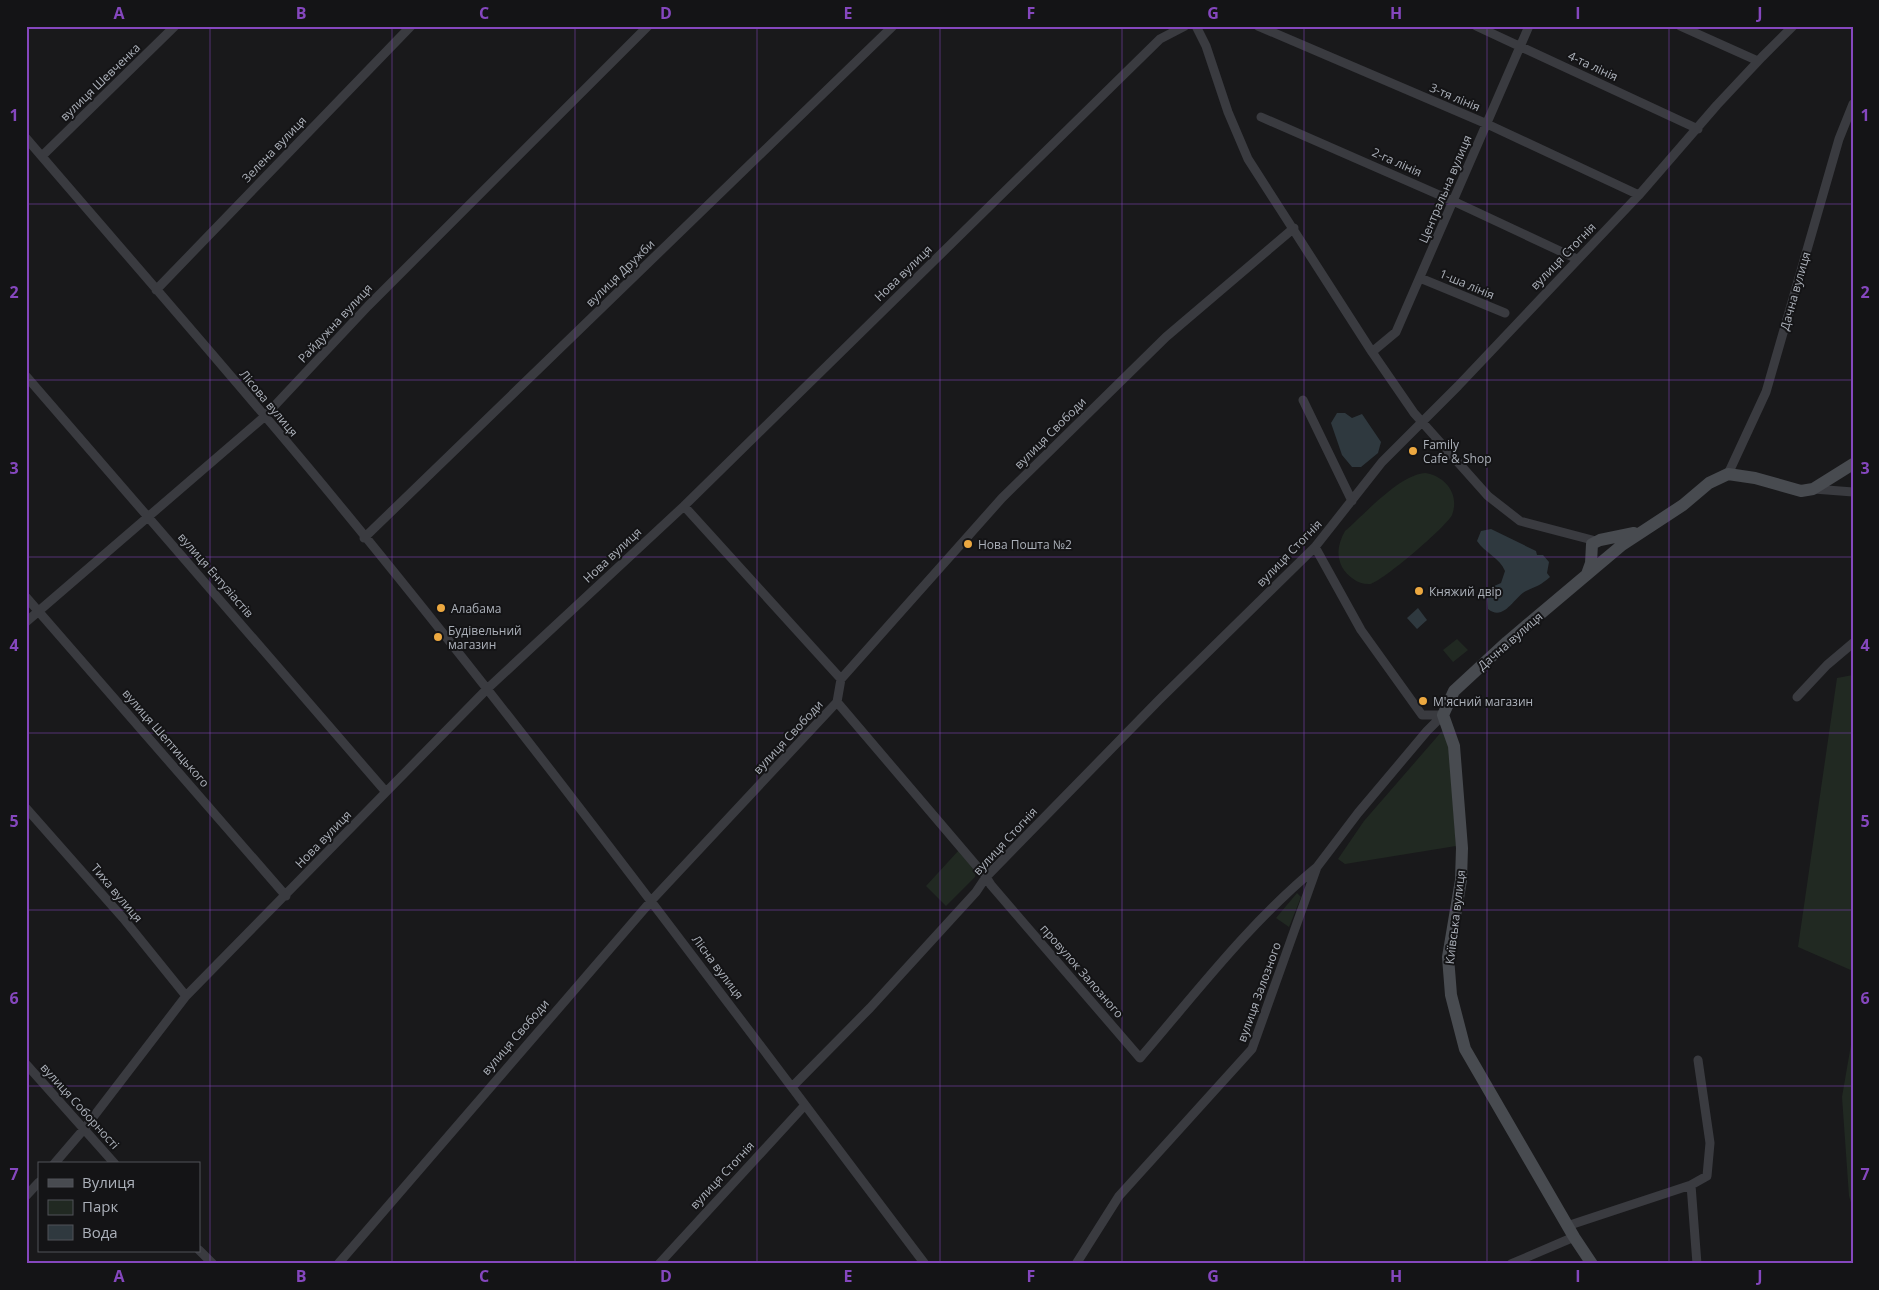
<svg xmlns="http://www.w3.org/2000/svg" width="1879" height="1290" font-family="'Open Sans',sans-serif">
<rect width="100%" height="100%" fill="#19191b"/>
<path fill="#212922" d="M1425 473C1445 476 1460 494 1452 515 1447 526 1382 582 1370 584 1359 585 1348 577 1342 567 1336 554 1338 544 1345 531 1365 514 1399 475 1425 473Z
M1457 639 1468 650 1453 662 1443 650Z
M1853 675V971L1798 947 1837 678Z
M1443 730 1448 733 1456 846 1345 864 1338 859 1364 821Z
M959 850 976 870 975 877 946 906 926 886Z
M1297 893 1301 897 1289 927 1276 918Z
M1853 1033V1209L1849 1196 1842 1097Z"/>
<path fill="#2f393f" d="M1337 413H1345L1352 418 1362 414 1381 442 1378 453 1361 467H1352L1342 455 1331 423Z
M1491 529 1536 551 1537 555H1543L1549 562 1547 573 1550 577C1541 585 1537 586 1526 591 1514 597 1504 622 1488 609L1487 594 1492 587 1501 583 1505 571C1500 558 1485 553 1477 541L1481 531Z
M1418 608 1427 620 1417 629 1407 618Z"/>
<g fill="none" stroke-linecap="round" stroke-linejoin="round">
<path stroke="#3a3b40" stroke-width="9" d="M1196 26 1206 46 1228 112 1248 159 1372 352 1414 413 1488 496 1520 521 1596 541
M1258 26 1487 124 1639 195
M1476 26 1698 129
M1680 26 1758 61
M1261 117 1453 201 1577 259
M26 138C128 257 232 375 332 496 538 746 730 1006 925 1264
M42 156 175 26
M1420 278 1505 313
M156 290 411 26
M1372 352 1396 332 1529 26
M26 376 386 792
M1303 400 1352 501
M1728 474 1766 392 1839 139 1853 104
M1814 489 1853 492
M684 506 841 679
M364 538 893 26
M1315 547 1361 630 1422 715H1443
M26 597 286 896
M26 622 264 417 368 306 648 26
M1797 697 1827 665 1853 643
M837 702 986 877 991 885 1140 1058C1196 993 1250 922 1317 867
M26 808 123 918 186 996
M26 1064 115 1164
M792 1087 870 1008 976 892 986 877 1159 700 1315 547 1382 462 1458 386 1639 195 1717 105 1762 57 1793 26
M54 1164 84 1129 186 996 487 689 684 506 1160 39 1185 26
M26 1196 39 1182
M1567 1226 1691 1185
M199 1250 213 1264
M338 1264 652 900 837 702 841 679 1002 498 1166 337 1294 228
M659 1264 805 1105
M1076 1264 1119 1196 1252 1049 1317 867 1358 813 1427 731 1443 715
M1511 1264 1574 1237
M1697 1264 1691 1185 1707 1176 1710 1143 1698 1060"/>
<path stroke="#484b50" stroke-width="12" d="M1587 574 1591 563 1592 544 1600 540 1634 533
M1592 1264 1574 1237 1465 1049 1451 995 1448 957 1461 880 1462 848 1454 746 1443 715 1454 691 1507 642 1622 545 1683 505 1709 483 1728 474 1755 478 1801 491 1813 489 1853 464"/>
</g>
<path fill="none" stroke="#8547be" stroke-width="1" stroke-opacity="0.55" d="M210 26V1264M392 26V1264M575 26V1264M757 26V1264M940 26V1264M1122 26V1264M1304 26V1264M1487 26V1264M1669 26V1264M26 204H1853M26 380H1853M26 557H1853M26 733H1853M26 910H1853M26 1086H1853"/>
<g fill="#eca840" stroke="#141416" stroke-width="2">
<circle cx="1413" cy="451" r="5"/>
<circle cx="968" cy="544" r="5"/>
<circle cx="1419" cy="591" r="5"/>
<circle cx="441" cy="608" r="5"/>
<circle cx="438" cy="637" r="5"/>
<circle cx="1423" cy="701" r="5"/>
</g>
<g text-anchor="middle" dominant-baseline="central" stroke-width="4" stroke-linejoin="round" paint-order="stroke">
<g font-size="12" fill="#acb1ba" stroke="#141416">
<text transform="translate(1593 66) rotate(25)">4-та лінія</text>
<text transform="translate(100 82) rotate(-44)">вулиця Шевченка</text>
<text transform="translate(1455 97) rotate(23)">3-тя лінія</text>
<text transform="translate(274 149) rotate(-46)">Зелена вулиця</text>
<text transform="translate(1397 162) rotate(24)">2-га лінія</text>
<text transform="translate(1445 189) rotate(-67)">Центральна вулиця</text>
<text transform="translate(1563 256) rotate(-46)">вулиця Стогнія</text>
<text transform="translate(620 273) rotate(-44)">вулиця Дружби</text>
<text transform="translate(903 273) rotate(-44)">Нова вулиця</text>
<text transform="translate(1467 284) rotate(23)">1-ша лінія</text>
<text transform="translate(1795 291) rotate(-74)">Дачна вулиця</text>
<text transform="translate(335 323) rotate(-47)">Райдужна вулиця</text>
<text transform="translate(269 403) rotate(50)">Лісова вулиця</text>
<text transform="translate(1050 433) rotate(-45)">вулиця Свободи</text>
<text transform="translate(1289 553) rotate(-46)">вулиця Стогнія</text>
<text transform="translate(612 555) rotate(-43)">Нова вулиця</text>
<text transform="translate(216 575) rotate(49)">вулиця Ентузіастів</text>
<text transform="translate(1510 641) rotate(-41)">Дачна вулиця</text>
<text transform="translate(788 737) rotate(-47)">вулиця Свободи</text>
<text transform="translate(166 738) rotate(49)">вулиця Шептицького</text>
<text transform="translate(323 839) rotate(-46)">Нова вулиця</text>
<text transform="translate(1005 841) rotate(-47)">вулиця Стогнія</text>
<text transform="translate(117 893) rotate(50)">Тиха вулиця</text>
<text transform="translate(1455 917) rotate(-83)">Київська вулиця</text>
<text transform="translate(718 967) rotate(53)">Лісна вулиця</text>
<text transform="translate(1082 971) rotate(49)">провулок Залозного</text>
<text transform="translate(1259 992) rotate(-70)">вулиця Залозного</text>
<text transform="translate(515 1037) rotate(-49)">вулиця Свободи</text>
<text transform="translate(80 1106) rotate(48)">вулиця Соборності</text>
<text transform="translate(722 1175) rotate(-47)">вулиця Стогнія</text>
</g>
<g font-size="12" fill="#acb1ba" stroke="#141416" text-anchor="start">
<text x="1423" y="444">Family<tspan x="1423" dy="14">Cafe &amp; Shop</tspan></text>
<text x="978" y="544">Нова Пошта №2</text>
<text x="1429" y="591">Княжий двір</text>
<text x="451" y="608">Алабама</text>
<text x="448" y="630">Будівельний<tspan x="448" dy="14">магазин</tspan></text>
<text x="1433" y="701">М'ясний магазин</text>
</g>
</g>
<rect width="1879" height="1290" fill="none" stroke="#141416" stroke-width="55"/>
<rect x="38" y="1162" width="162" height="90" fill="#141416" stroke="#515358"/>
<rect x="48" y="1179" width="25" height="8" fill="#484b50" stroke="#515358"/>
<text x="82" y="1188" font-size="15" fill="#acb1ba">Вулиця</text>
<rect x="48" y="1200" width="25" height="15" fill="#212922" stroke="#515358"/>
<text x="82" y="1212" font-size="15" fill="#acb1ba">Парк</text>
<rect x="48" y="1225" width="25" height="15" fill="#2f393f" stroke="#515358"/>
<text x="82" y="1238" font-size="15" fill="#acb1ba">Вода</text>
<rect x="28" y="28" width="1824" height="1234" fill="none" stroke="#8547be" stroke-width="2"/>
<g font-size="16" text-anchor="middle" font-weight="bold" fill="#8547be">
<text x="119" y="19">A</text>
<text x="301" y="19">B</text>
<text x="484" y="19">C</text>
<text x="666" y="19">D</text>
<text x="848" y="19">E</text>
<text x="1031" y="19">F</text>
<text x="1213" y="19">G</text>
<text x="1396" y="19">H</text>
<text x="1578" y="19">I</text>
<text x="1760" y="19">J</text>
<text x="14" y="121">1</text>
<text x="1865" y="121">1</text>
<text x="14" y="298">2</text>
<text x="1865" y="298">2</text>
<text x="14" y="474">3</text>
<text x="1865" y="474">3</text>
<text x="14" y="651">4</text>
<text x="1865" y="651">4</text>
<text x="14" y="827">5</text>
<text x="1865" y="827">5</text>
<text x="14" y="1004">6</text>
<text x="1865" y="1004">6</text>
<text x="14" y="1180">7</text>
<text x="1865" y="1180">7</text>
<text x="119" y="1282">A</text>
<text x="301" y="1282">B</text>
<text x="484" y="1282">C</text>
<text x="666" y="1282">D</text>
<text x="848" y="1282">E</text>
<text x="1031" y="1282">F</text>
<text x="1213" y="1282">G</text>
<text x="1396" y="1282">H</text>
<text x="1578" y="1282">I</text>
<text x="1760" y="1282">J</text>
</g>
</svg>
